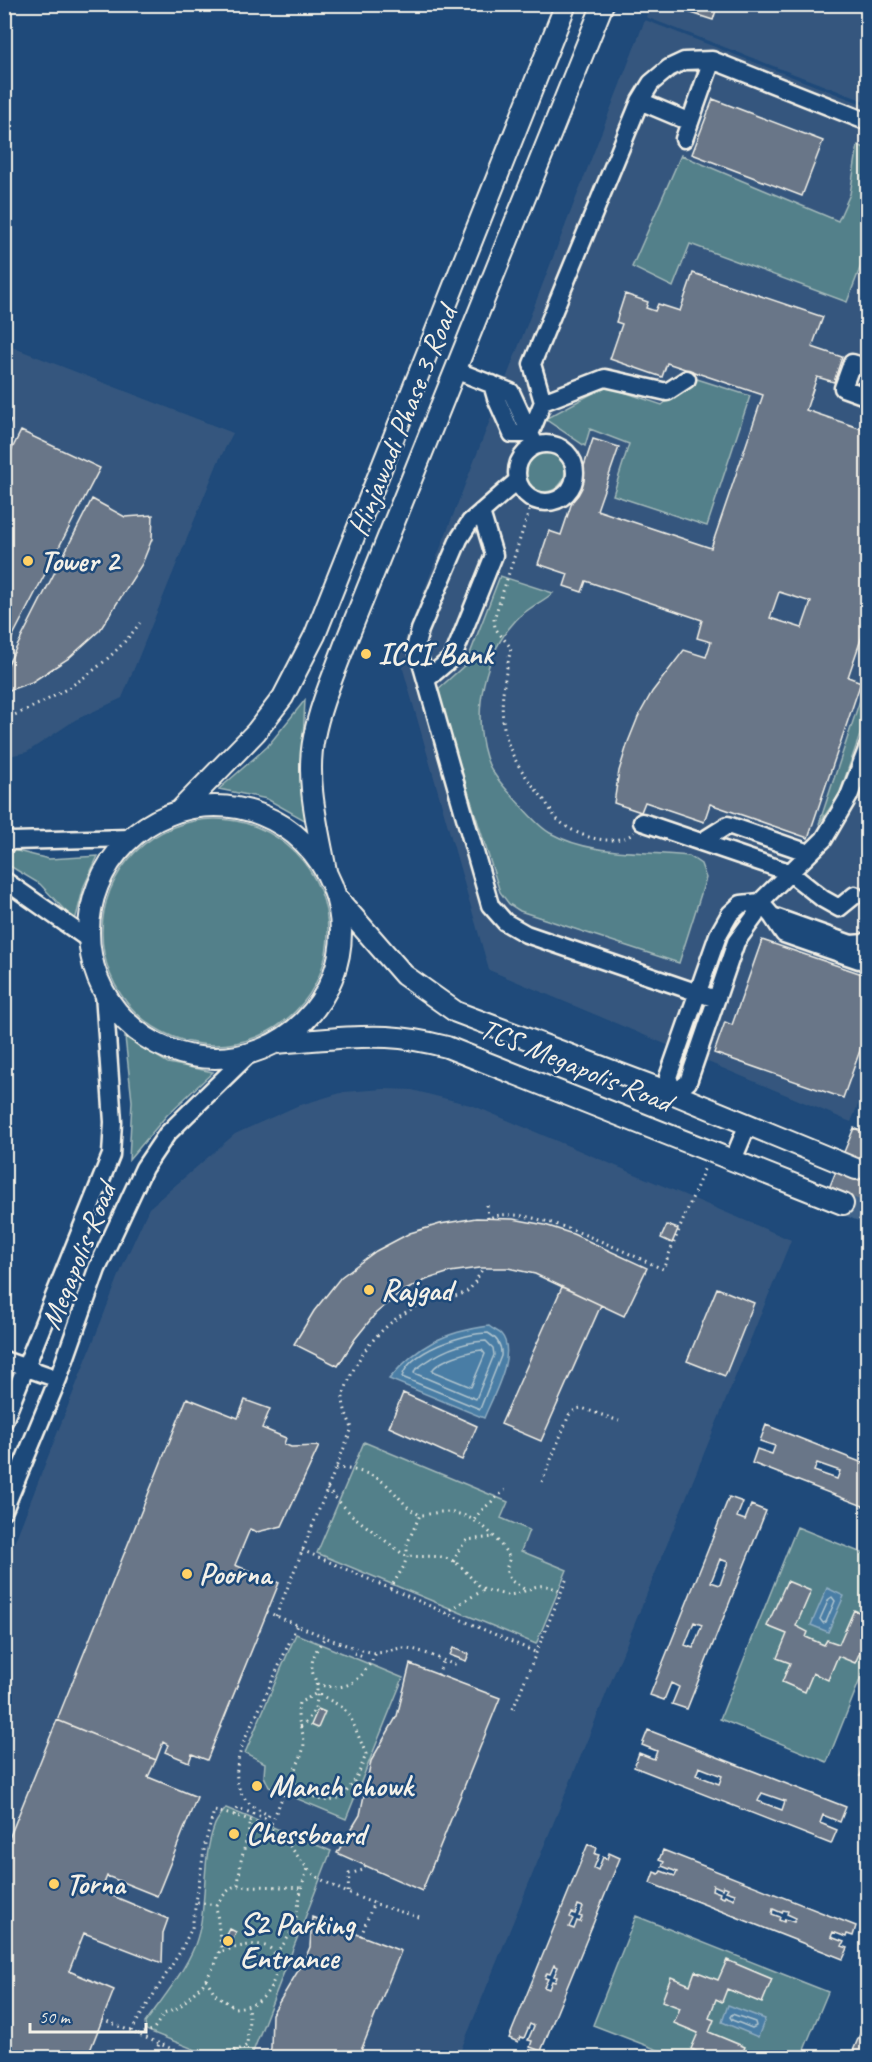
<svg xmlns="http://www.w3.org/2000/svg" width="872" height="2062" font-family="Caveat,sans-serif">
<rect width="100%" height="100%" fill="#1f4a7a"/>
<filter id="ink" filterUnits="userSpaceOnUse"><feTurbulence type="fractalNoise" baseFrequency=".0167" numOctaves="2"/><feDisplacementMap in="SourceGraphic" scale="12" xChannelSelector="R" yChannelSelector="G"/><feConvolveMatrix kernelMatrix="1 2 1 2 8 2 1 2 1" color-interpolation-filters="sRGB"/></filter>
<g filter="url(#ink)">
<path fill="#35577e" d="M650 5H867V102L646 17Z
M645 20 867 106 868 1080 851 1122 489 970 399 655Z
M4 344 233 433 218 462 122 698 75 720 27 752 5 757Z
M384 1089 412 1090 474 1106 791 1240 458 2057H5L4 1569 124 1263 149 1208 235 1134 297 1106 344 1092Z"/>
<path fill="#52808a" stroke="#a3b8b9" stroke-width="1.5" d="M858 145 867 149V250L847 302 690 244 673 287 632 267 681 155 838 221 850 194Z
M694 378 750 396 707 526 613 495 629 444 590 429 585 446 545 419 606 386 662 405Z
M523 471a21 21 0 1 1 42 0a21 21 0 1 1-42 0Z
M500 576 553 593C542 602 526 609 516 620 484 654 472 712 486 757 490 772 504 787 514 798 525 810 537 826 550 833 594 857 642 850 689 856L701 864 706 878 679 963 520 911 509 904 500 892 436 691 466 664Z
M866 682 867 715 839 795 819 824Z
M305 700 302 760 308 822 267 799 219 789 267 747Z
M102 932a113 113 0 1 1 226 0a113 113 0 1 1-226 0Z
M5 848 49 859 98 856 84 886 75 921 40 884 5 863Z
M125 1037 168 1063 213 1072 167 1115 129 1160 132 1101Z
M364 1442 508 1502 501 1518 529 1530 521 1551 567 1570 536 1644 317 1553Z
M797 1527 867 1555V1662L827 1762 720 1719Z
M296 1634 403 1678 346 1819 269 1787 264 1776 265 1763 245 1753Z
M226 1808 331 1851 251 2057H213L146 2030 145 2023C161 2001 185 1971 195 1945 209 1908 200 1865 214 1827 216 1820 222 1814 226 1808Z
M636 1916 828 1992 801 2057H676L593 2025Z"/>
<path fill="#487da5" stroke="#8dabc0" stroke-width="1.5" d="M489 1326C492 1329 498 1331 501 1334 518 1353 492 1398 484 1418L389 1379C418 1345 444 1332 489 1326Z
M827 1588 844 1596 828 1632 811 1625Z
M728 2005 765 2019 758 2037 722 2022Z"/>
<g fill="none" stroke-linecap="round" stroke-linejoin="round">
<path stroke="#afc3cd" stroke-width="1.5" d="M488 1333C497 1338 502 1345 501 1356L480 1409 402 1377C409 1351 464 1333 488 1333Z
M486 1341 493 1348 494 1355 476 1399 414 1373 415 1370C435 1354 459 1342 486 1341Z
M482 1350 485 1354 471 1387 432 1371C437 1360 469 1351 482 1350Z
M832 1597 835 1601 826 1622 823 1623 820 1619 829 1599Z
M732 2014 755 2022 756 2026 752 2028 732 2020 730 2017Z"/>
</g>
<path fill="#697688" stroke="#f4f1e8" stroke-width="1.5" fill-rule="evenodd" d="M687 4H718L713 20 688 12 690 5Z
M713 99 823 141 802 196 692 154Z
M693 273 823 317 812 347 842 357 834 382 817 377 806 410 868 431V619L848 677 861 682 808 838 710 804 704 822 645 802 641 812 614 803 619 771 628 742 638 717 652 692 684 650 706 657 711 642 697 638 702 620 586 581 582 592 564 586 568 574 538 564 549 531 561 535 593 439 619 447 597 510 711 548 763 395 667 363 662 377 610 359 622 324 616 322 625 294 648 302 646 308 655 311 658 304 680 311ZM779 592 811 602 802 628 770 618Z
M4 418 11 421 4 435Z
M21 431 100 468 4 653V465Z
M92 499 125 517 153 515 152 539 142 564 100 630 69 658 32 682 4 692V672Z
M762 940 868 976V1028L843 1098 714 1053 725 1022 732 1025Z
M854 1128 868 1134V1223L822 1205Z
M476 1218 513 1219 545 1225 573 1234 647 1268 624 1316 535 1274 508 1268H479L450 1272 428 1279 402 1292 376 1313 355 1339 338 1366 294 1344 314 1311 341 1277 376 1251 410 1233 440 1224Z
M667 1225 678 1229 672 1243 661 1238Z
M562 1287 601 1305 541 1441 501 1424Z
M717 1288 754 1303 725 1376 687 1361Z
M403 1393 477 1426 462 1460 389 1427Z
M187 1398 238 1418 245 1400 270 1409 262 1428 286 1438 284 1444 291 1447 319 1446 282 1526 257 1532 250 1529 235 1565 279 1583 207 1760 192 1754 189 1762 165 1752 168 1745 163 1742 156 1760 57 1720Z
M766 1425 868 1465V1508L752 1463 757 1449 772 1454 775 1446 760 1441ZM817 1463 840 1471 837 1479 814 1471Z
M729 1497 743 1502 737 1517 745 1520 751 1505 766 1511 687 1709 672 1704 679 1687 671 1683 664 1700 650 1695ZM720 1559 728 1562 720 1585 711 1582ZM694 1622 702 1625 693 1648 685 1645Z
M787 1581 811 1591 796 1626 808 1632 806 1637 824 1645 827 1640 839 1644 854 1610 868 1616V1634L855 1663 838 1656 828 1680 813 1673 805 1692 782 1682 790 1663 777 1658 787 1634 767 1626Z
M453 1648 469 1654 466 1661 450 1655Z
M410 1664 500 1698 422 1891 337 1853 360 1815 371 1761 397 1716Z
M318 1709 325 1712 318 1728 311 1725Z
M57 1720 156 1760 148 1777 197 1797 157 1896 107 1876 101 1891 168 1919 163 1933 162 1963 84 1933 69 1971 114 1990 87 2058H4V1851Z
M648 1730 846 1807 840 1822 823 1815 820 1823 837 1830 831 1844 634 1767 639 1753 654 1759 657 1751 642 1745ZM699 1767 722 1776 719 1784 696 1775ZM762 1793 785 1801 782 1810 758 1801Z
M868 1758V1779L860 1776Z
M588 1844 597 1848 595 1854 599 1855 594 1868 598 1870 603 1857 607 1859 609 1853 620 1858 541 2051 530 2047 532 2041 528 2040 534 2026 530 2024 524 2038 520 2037 518 2042 509 2038ZM578 1905 583 1907 579 1916 582 1917 580 1922 577 1921 574 1929 569 1927 573 1919 570 1917 572 1913 575 1914ZM554 1965 558 1967 554 1976 557 1977 555 1982 552 1981 549 1989 544 1987 548 1979 545 1978 547 1973 550 1974Z
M663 1850 856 1926 853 1936 847 1934 846 1937 833 1932 831 1937 844 1942 842 1946 848 1948 843 1959 650 1883 654 1872 659 1874 661 1871 675 1876 677 1872 662 1866 664 1862 659 1860ZM713 1885 722 1889 723 1886 728 1888 726 1891 735 1894 734 1899 725 1895 724 1898 719 1896 720 1893 712 1890ZM773 1909 782 1913 783 1910 788 1911 787 1914 796 1918 794 1922 785 1919 784 1922 779 1920 780 1917 772 1914Z
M312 1917 401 1951 358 2058H268L271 2048 272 2014 304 1961 310 1947Z
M230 1929 236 1932 229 1948 222 1945Z
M727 1960 772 1979 762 2003 727 1989 722 2002 716 1999 709 2018 714 2020 709 2032 745 2047 740 2058H712L691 2049 698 2033 674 2023 680 2008 662 2001 671 1977 690 1985 695 1971 718 1980Z
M868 2015V2058H850Z"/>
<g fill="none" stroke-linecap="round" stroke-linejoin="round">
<path stroke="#3f638a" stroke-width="20" stroke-dasharray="20 10" stroke-linecap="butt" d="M843 1204 868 1214"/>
<defs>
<path id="minor" d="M640 101 690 122
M684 139 712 60
M868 368 852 363 843 388 868 397
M455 370 511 392 533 440
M492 384 496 398 512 434H530
M543 402 605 378 667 392 687 379
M530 434 543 402 532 364 640 101 651 83 669 68 684 61 712 60 868 122
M517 473a29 29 0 1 1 58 0a29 29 0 1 1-58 0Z
M518 480 470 522 459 539 420 630 416 645 490 905 505 922 526 934 716 999
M426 680 453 657 494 555 481 512
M642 822 789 872 823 899 839 908 855 895
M4 838 12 841 131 838
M701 842 728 825 809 853
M4 880 88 939
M760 902 741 904 730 914 718 935 668 1077 674 1094 688 1082 736 942 755 916 760 902 824 839 849 796 868 747
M760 902 772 916 851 944 865 943 868 940
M772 916 784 934 859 960 868 959
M733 1160 748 1124
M4 1360 58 1379
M4 1421 111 1155 113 1122 104 993
M4 1510 58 1379 97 1269 144 1168 167 1134 249 1054"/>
<path id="major" d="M89 932a126 126 0 1 1 252 0a126 126 0 1 1-252 0Z
M180 810 256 732 283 697 315 635 566 4
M326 871C318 828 305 780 314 737 320 705 334 674 345 644L603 4
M336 897 404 975 456 1012 674 1094 856 1169
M275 1043C312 1041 350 1035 387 1037 408 1038 428 1042 447 1047L843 1204"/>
</defs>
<use href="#minor" stroke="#f4f1e8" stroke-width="21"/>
<use href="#major" stroke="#f4f1e8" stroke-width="24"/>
<path stroke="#f4f1e8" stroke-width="3" stroke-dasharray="1.5 4.5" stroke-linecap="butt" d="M533 499 494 619 495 628 511 648C504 681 497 711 508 743 515 765 531 783 545 801 549 807 553 815 558 820 572 833 594 841 613 840 620 839 629 838 634 832
M4 719C57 699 106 669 140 623
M487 1205 488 1219C521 1199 628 1254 663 1269L705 1167
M336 1468C356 1469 378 1474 392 1490 402 1500 407 1509 420 1515 428 1515 435 1512 443 1512 474 1512 494 1533 510 1558L506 1569 510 1580 524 1589
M542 1482 569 1415 576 1409 582 1408 619 1421
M327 1489 353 1516 404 1555C419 1559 437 1553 451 1560 470 1569 471 1588 495 1592 499 1593 504 1595 508 1595 533 1593 534 1577 562 1592
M474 1519 482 1510 505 1490
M302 1550 535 1652
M454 1562 458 1551 467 1540 493 1537
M390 1589 404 1566 407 1556V1544L420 1515
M267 1612C301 1626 335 1644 370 1652 382 1655 390 1649 402 1648 417 1647 443 1661 458 1666
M446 1613 464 1601 484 1590
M276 1616 352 1428C348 1418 343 1408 343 1397 344 1392 347 1385 349 1380 362 1346 390 1317 424 1303 437 1297 453 1298 464 1293 472 1290 478 1276 483 1268
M354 1653 363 1656
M438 1675 443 1661
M317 1684C349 1693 362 1680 376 1653
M513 1709 567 1578
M290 1779C295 1768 304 1755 304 1742 303 1727 295 1720 299 1703L317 1693C318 1708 310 1719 300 1727
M234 1815 238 1808 267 1819 269 1815C252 1808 239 1798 237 1779 234 1753 253 1724 263 1701 275 1675 286 1650 297 1625
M269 1829 290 1779C300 1786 311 1798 323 1800 347 1805 360 1772 366 1754L350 1716 342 1707 317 1693C317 1685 316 1681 313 1674 309 1659 317 1649 325 1637
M238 1885 241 1861 251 1822
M348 1892 349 1874 363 1870 365 1866
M216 1905C221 1899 226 1891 233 1887 237 1885 290 1887 300 1888
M361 1936 374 1902
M275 1953C305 1925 293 1901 308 1869
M206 1979 215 1994 235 2008C244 2007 253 2005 261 1999 276 1987 288 1949 261 1945 248 1943 231 1949 219 1952
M102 2019 193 2058
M131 2031 180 1952 192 1928 205 1844 214 1811C234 1815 257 1820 275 1832 293 1844 301 1867 319 1878 350 1897 389 1909 423 1918
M138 2034 153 2030 164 2014 178 2008 203 1984 215 1965 221 1947 216 1905 197 1902
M155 2058 159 2043
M224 2058C231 2050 239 2051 247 2045L249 2019 248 2006"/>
<use href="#minor" stroke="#1f4a7a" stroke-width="16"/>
<use href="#major" stroke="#1f4a7a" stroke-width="20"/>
</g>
</g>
<g fill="#ffd166" stroke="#1f4a7a" stroke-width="2">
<circle cx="28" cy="561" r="6"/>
<circle cx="366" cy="654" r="6"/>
<circle cx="369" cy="1290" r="6"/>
<circle cx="187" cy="1574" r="6"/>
<circle cx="257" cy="1786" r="6"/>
<circle cx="234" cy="1834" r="6"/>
<circle cx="54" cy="1884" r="6"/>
<circle cx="228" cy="1941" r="6"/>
</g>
<g text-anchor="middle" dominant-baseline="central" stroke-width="5" stroke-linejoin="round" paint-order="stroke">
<g font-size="30" fill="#f4f1e8" stroke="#1f4a7a">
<text transform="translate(402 421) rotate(-68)">Hinjawadi Phase 3 Road</text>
<text transform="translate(576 1065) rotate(22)">TCS Megapolis Road</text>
<text transform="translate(78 1256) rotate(-68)">Megapolis Road</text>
</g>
<g font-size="30" font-weight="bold" fill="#f4f1e8" stroke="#1f4a7a" text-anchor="start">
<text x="40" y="561">Tower 2</text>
<text x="378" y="654">ICCI Bank</text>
<text x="381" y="1290">Rajgad</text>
<text x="199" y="1574">Poorna</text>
<text x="269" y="1786">Manch chowk</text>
<text x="246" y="1834">Chessboard</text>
<text x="66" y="1884">Torna</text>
<text x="240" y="1924">S2 Parking<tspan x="240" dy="34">Entrance</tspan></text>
</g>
</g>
<rect width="872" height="2062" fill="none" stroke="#1f4a7a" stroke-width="24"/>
<rect x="12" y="12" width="848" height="2038" fill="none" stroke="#f4f1e8" stroke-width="2" filter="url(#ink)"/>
<path d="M30 2023v9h116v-9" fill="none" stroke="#f4f1e8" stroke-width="3"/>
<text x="39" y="2023" font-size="18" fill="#f4f1e8" stroke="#1f4a7a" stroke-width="4.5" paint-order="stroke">50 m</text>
</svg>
